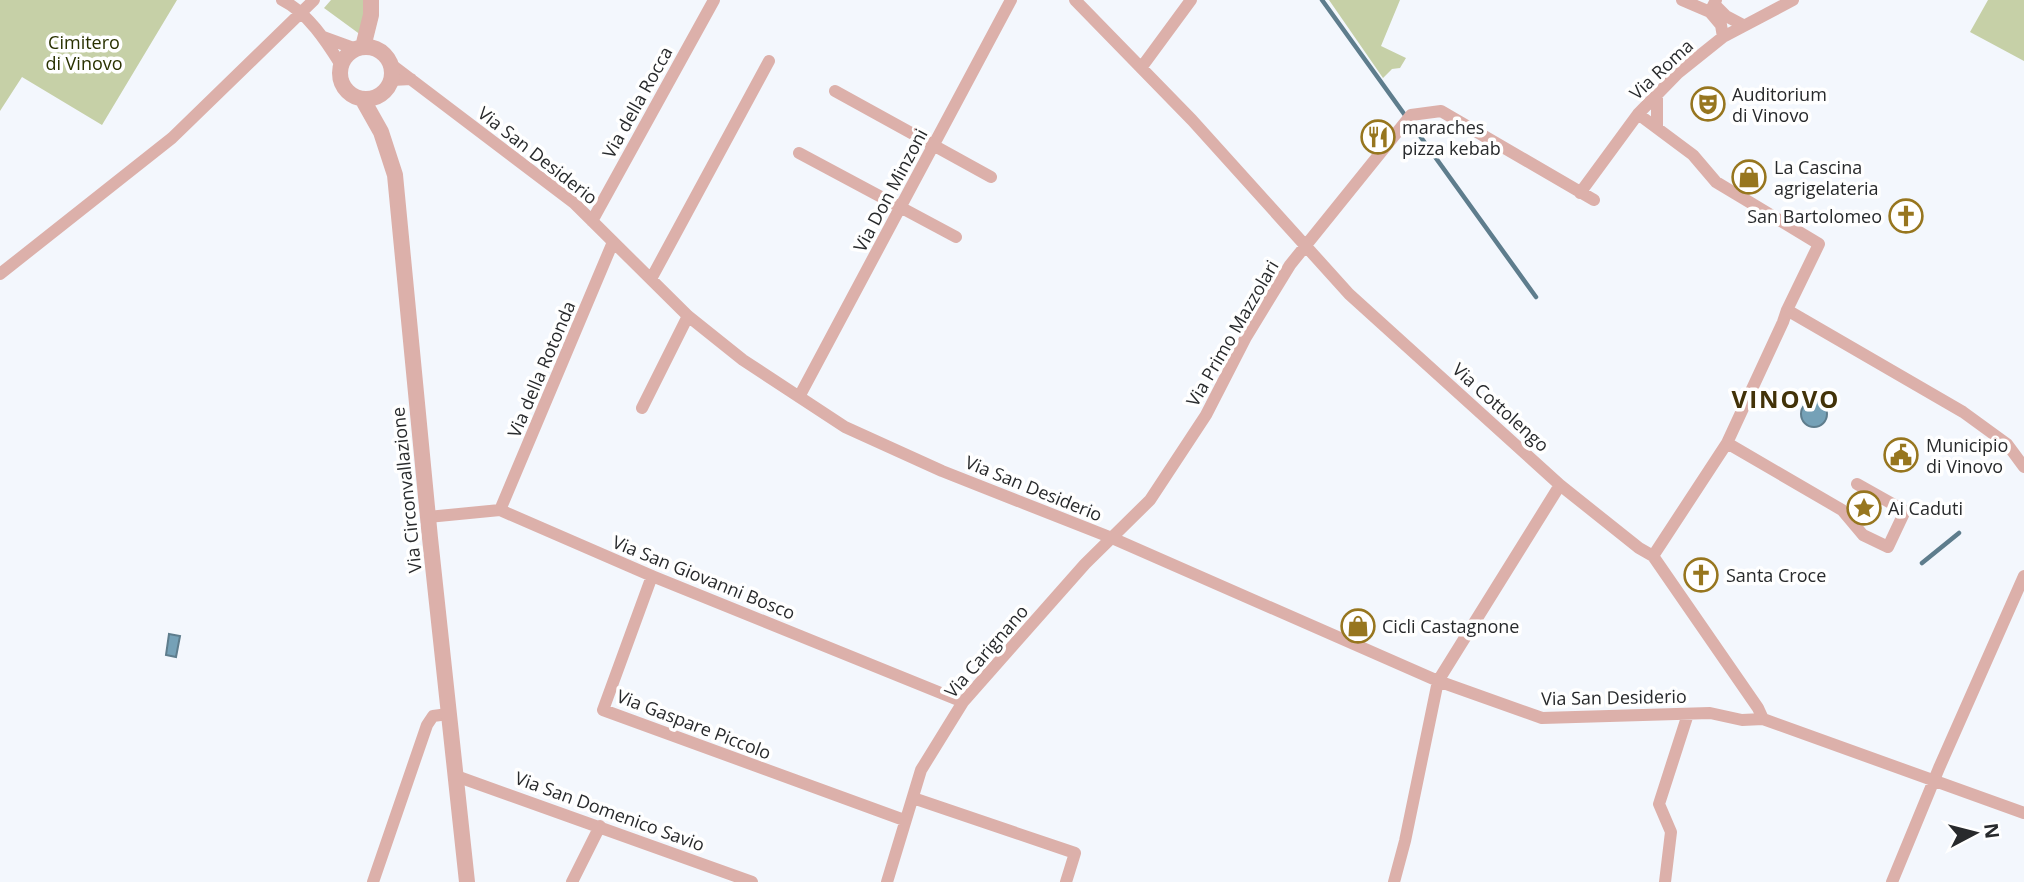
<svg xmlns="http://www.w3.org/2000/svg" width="2024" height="882" font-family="'Open Sans',sans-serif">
<rect width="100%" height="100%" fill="#f3f7fd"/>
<path fill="#c6d0a7" d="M0 0H177L102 125 22 77 0 111Z
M331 0H365V38L324 8Z
M1329 0H1400L1381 46 1406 58 1400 68 1392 69 1383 78Z
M1988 0H2024V61L1970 32Z"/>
<path fill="#75a1b7" stroke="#5e7d8d" stroke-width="2" d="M1801 414a13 13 0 1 1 26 0a13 13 0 1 1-26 0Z
M169 634 180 636 176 657 166 655Z"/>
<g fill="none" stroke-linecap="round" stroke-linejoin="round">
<path stroke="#5e7d8d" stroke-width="4.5" d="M1322 0 1536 297
M1922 563 1959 533"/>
<path stroke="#dcb0aa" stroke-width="12" d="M282 0C308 13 326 41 341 65
M1075 0 1192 120 1349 294 1560 485 1639 548 1653 556 1758 708 1763 719
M1682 0 1710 12 1714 4
M1716 0 1714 4 1726 16 1743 25
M1710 12 1721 25 1723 37
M323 37 356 49
M392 65 574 203 688 316 743 360 845 427 942 471 1112 538 1438 681 1542 718 1710 713 1742 720 1763 719 2024 813
M1141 68 1191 0
M392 80 411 79
M835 91 991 177
M1638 114 1693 155 1716 182 1819 244 1787 310 1783 322 1727 443 1653 556
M1657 128V96
M799 153 956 237
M1580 193 1638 114 1678 73 1723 37 1793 0
M592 221 714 0
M0 274 172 138 314 0
M651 279 769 61
M1787 310 1963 412 2007 444 2024 467
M799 397 1011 0
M642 408 688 316
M1727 443 1842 510 1863 535 1888 547 1905 511 1857 484
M500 510 613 242
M428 517 500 510 652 576 963 702
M652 576 603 710 904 820
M456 776 752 882
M913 798 1075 853 1066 882
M373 882 427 725 433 716 448 714
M572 882 600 826
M887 882 921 770 963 702 1085 564 1150 500 1206 415 1246 337 1290 265 1411 115 1441 111 1594 200
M1394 882 1405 841 1438 681 1560 485
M1665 882 1671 832 1659 804 1688 714
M1892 882 1939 768 2024 576"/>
<path stroke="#dcb0aa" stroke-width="16" d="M340 73a26 26 0 1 1 52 0a26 26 0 1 1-52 0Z
M363 47 371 15V0
M363 100 381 132 395 175 430 538 467 882"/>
</g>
<defs>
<symbol id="theatre-ring" viewBox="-11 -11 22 22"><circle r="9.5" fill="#fff" stroke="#97761f" stroke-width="1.5"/><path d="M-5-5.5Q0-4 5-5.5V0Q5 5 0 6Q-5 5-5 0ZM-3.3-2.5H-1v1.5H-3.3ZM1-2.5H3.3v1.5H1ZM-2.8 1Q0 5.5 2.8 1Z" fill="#97761f"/></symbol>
<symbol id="restaurant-ring" viewBox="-11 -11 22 22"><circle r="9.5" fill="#fff" stroke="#97761f" stroke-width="1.5"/><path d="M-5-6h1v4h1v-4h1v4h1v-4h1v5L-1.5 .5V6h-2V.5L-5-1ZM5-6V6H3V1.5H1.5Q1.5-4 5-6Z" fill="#97761f"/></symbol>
<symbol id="shop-ring" viewBox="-11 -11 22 22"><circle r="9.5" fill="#fff" stroke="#97761f" stroke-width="1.5"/><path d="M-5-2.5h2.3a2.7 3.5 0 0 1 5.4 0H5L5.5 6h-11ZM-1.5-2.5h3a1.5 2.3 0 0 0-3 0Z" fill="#97761f"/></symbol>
<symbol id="church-ring" viewBox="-11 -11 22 22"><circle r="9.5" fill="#fff" stroke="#97761f" stroke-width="1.5"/><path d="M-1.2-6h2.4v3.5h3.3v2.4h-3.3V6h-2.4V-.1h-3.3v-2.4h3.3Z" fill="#97761f"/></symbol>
<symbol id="civic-ring" viewBox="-11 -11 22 22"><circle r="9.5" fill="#fff" stroke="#97761f" stroke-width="1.5"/><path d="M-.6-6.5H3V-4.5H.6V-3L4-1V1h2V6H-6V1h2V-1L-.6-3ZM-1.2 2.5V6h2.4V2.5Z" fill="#97761f"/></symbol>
<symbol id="sight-ring" viewBox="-11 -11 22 22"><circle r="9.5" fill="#fff" stroke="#97761f" stroke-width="1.5"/><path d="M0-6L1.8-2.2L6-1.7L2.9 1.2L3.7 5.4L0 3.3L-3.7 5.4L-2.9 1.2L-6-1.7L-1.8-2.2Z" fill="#97761f"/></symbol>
</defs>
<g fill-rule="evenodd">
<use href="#theatre-ring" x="1689" y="85" width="38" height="38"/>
<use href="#restaurant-ring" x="1359" y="118" width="38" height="38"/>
<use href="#shop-ring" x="1730" y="158" width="38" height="38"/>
<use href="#church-ring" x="1887" y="197" width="38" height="38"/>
<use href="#civic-ring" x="1882" y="436" width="38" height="38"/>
<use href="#sight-ring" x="1845" y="489" width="38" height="38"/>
<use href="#church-ring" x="1682" y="556" width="38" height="38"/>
<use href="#shop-ring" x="1339" y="607" width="38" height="38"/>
</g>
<g text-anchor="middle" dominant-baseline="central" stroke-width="7" stroke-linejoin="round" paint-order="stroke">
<g font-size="18" fill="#293100" stroke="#fff">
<text x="84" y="42">Cimitero<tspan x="84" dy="21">di Vinovo</tspan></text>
</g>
<g font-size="18" fill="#282a2c" stroke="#fff">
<text transform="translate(1661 69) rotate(-43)">Via Roma</text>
<text transform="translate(637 102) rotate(-61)">Via della Rocca</text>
<text transform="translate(538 155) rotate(38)">Via San Desiderio</text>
<text transform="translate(890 190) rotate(-62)">Via Don Minzoni</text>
<text transform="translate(1232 333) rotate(-60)">Via Primo Mazzolari</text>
<text transform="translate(541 369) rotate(-67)">Via della Rotonda</text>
<text transform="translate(1501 407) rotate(42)">Via Cottolengo</text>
<text transform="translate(1034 488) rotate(22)">Via San Desiderio</text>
<text transform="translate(406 490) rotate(-96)">Via Circonvallazione</text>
<text transform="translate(704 577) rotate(22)">Via San Giovanni Bosco</text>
<text transform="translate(986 651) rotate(-49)">Via Carignano</text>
<text transform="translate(1614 697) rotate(-1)">Via San Desiderio</text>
<text transform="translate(694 724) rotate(21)">Via Gaspare Piccolo</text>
<text transform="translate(610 811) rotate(20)">Via San Domenico Savio</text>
</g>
<g font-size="18" fill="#282a2c" stroke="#fff" text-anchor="start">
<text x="1732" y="94">Auditorium<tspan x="1732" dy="21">di Vinovo</tspan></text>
<text x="1402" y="127">maraches<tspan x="1402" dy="21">pizza kebab</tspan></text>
<text x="1774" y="167">La Cascina<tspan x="1774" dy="21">agrigelateria</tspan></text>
<text x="1882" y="216" text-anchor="end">San Bartolomeo</text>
<text x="1926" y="445">Municipio<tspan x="1926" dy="21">di Vinovo</tspan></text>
<text x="1888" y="508">Ai Caduti</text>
<text x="1726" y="575">Santa Croce</text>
<text x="1382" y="626">Cicli Castagnone</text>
</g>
<g font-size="24" font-weight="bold" letter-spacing="2" fill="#423208" stroke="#fff">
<text x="1786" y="398">VINOVO</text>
</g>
</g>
<g transform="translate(1975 833) rotate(83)" stroke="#ffffff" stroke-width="5" paint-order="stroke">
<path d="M0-5L12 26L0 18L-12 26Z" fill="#282a2c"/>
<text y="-10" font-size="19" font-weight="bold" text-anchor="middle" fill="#282a2c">N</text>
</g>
</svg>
